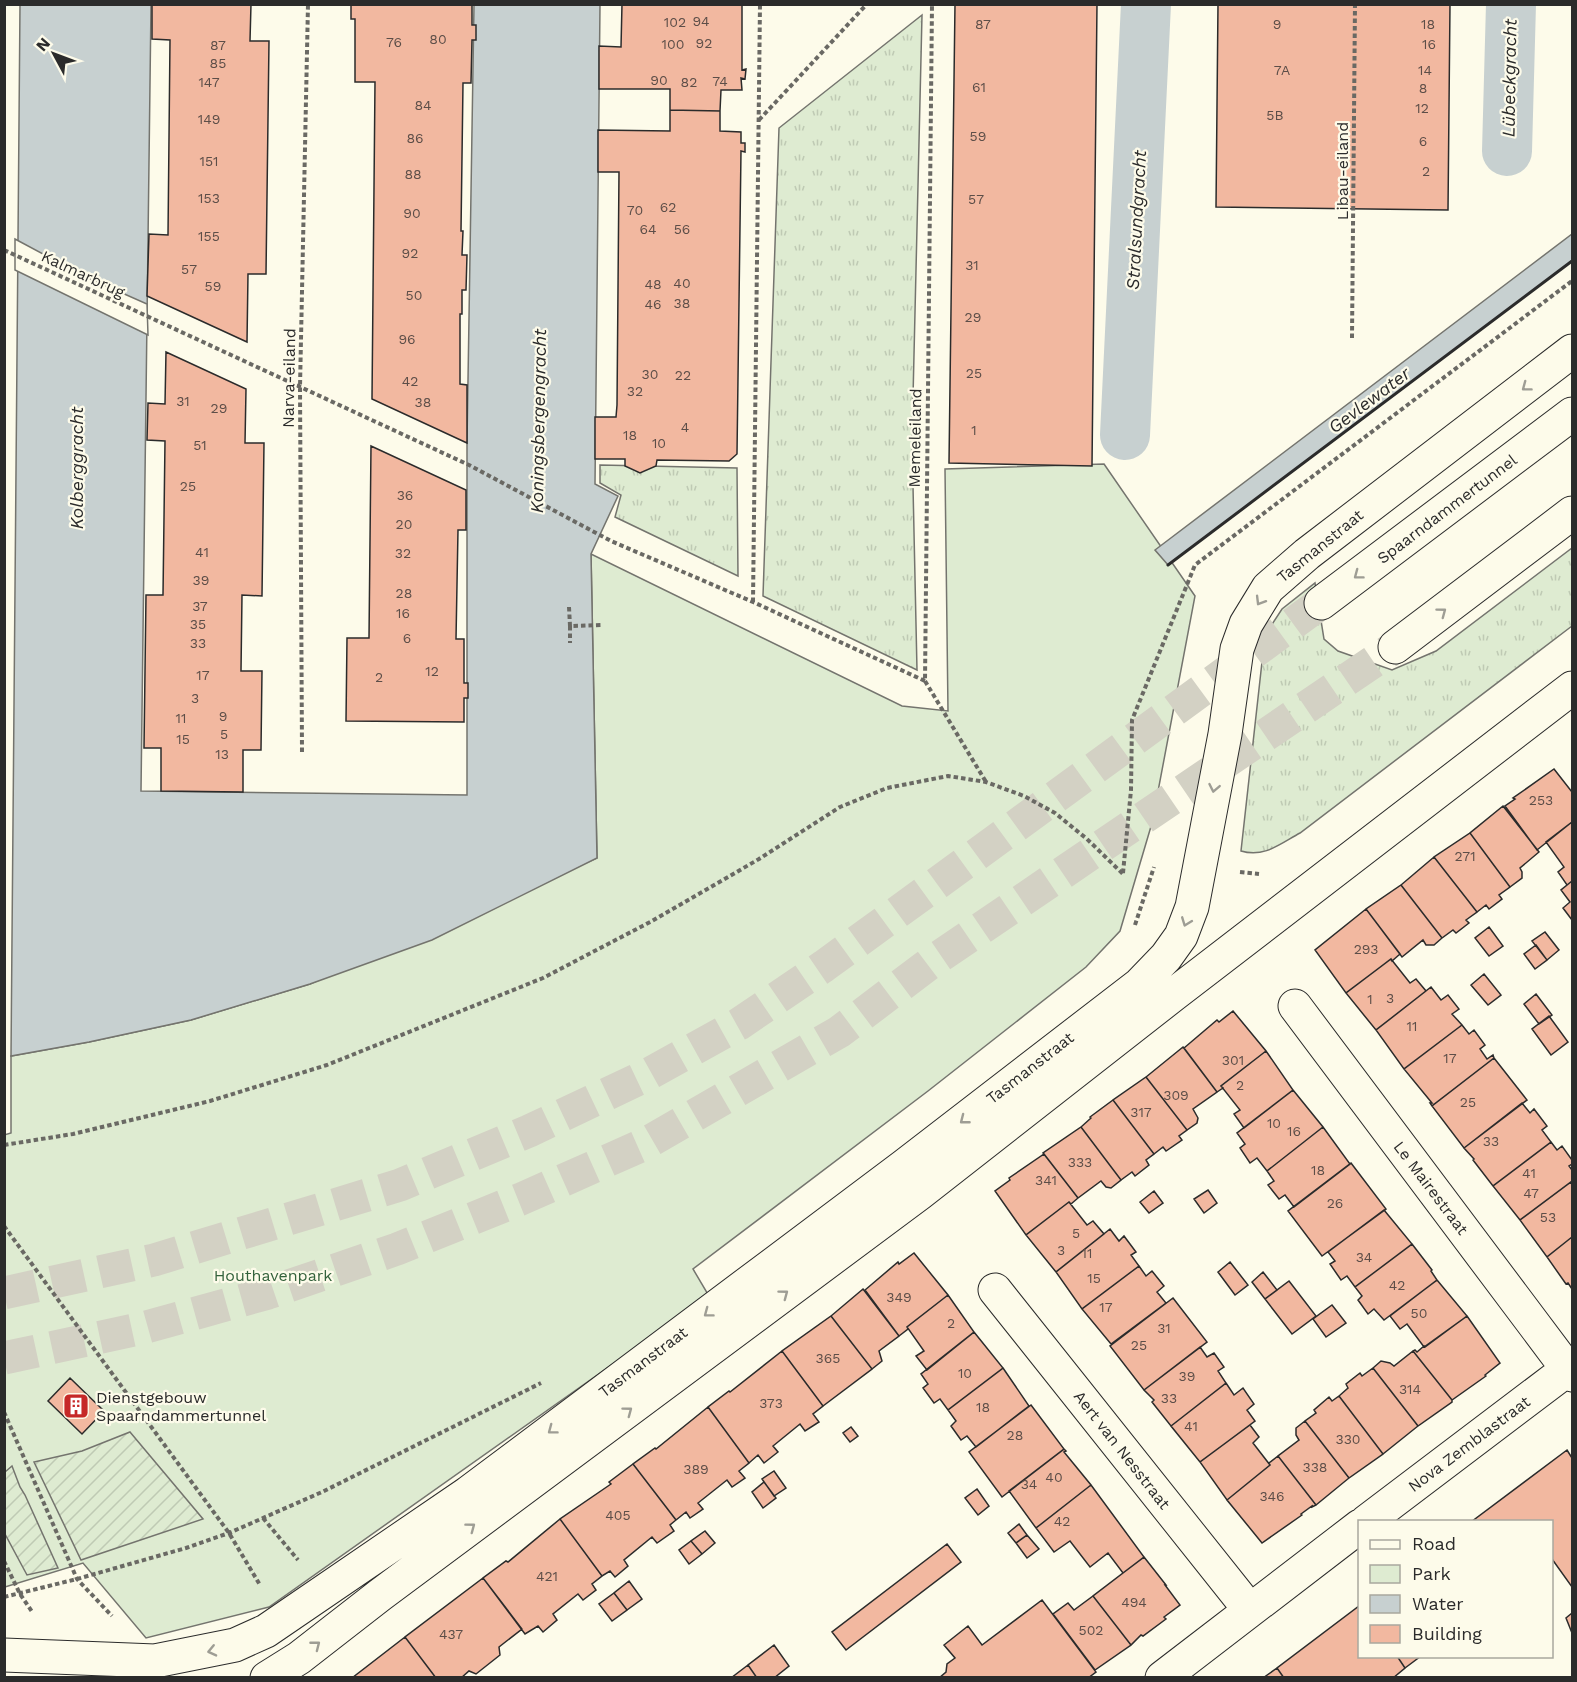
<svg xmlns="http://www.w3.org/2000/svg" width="1577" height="1682" font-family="'Work Sans',sans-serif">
<defs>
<pattern id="grass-tufts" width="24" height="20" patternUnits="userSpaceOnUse" patternTransform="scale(1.5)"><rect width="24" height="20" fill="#deebd1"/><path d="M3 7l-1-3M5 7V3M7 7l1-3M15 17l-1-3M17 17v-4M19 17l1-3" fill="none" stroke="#bfcab4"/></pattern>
<pattern id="garden-furrows" width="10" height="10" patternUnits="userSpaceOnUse" patternTransform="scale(1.5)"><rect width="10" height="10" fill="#deebd1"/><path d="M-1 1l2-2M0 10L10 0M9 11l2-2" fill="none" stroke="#bfcab4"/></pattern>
</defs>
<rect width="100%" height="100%" fill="#fdfbea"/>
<path fill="url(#grass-tufts)" stroke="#74746e" stroke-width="1.5" d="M922 15 912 440 917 670 763 596 779 128Z
M600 465 737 468 738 576 615 517 621 495 600 483Z
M1572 548V626L1300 833C1280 844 1264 858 1241 851L1265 635 1282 609 1315 583 1324 639 1338 651 1392 670 1436 651Z"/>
<path fill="#deebd1" stroke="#74746e" stroke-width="1.5" d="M1104 464 1195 596 1152 823 1120 931 1086 967 928 1091 693 1269 709 1296 269 1607 146 1638 83 1563 5 1587 4 1135 11 1133V1056L89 1042 191 1020 310 984 597 858 591 554 902 706 948 711 945 469Z"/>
<path fill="url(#garden-furrows)" stroke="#74746e" stroke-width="1.5" d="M130 1432 203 1519 81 1560 34 1462 82 1451Z
M12 1466 20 1487 25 1495 58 1568 27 1575 5 1534V1472Z"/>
<path fill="#c7d0d0" stroke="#74746e" stroke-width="1.5" d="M20 5H151L141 791 467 795V443L474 5H600L595 484 618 496 591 554 597 858 432 940 310 984 191 1020 89 1042 11 1056Z
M1572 234V261L1168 565 1155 550Z"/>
<path fill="#fdfbea" stroke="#74746e" stroke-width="1.5" d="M15 239 86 277 147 304 148 335 15 270Z"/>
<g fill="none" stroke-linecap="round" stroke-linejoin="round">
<path stroke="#c7d0d0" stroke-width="50" d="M1507 151 1511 4
M1125 435 1146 4"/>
</g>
<path fill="#f2b8a0" stroke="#2b2b2b" stroke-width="1.5" d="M152 4H251L250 41H269L266 274H248L247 342 147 296 149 234 168 235 170 40 152 39Z
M351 4H472V25H476V40H472L471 83H463L461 231H463L462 255H467L466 290H462V314H460V384L467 385V443L372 399 375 82H355V19H351Z
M622 4H742V70L746 69 745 79 741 78 742 90H721L720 111 670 110V89H599V46L621 47Z
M955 4H1097L1092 466 949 463Z
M1218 4H1450L1448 210 1216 207Z
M670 110 720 111V131L741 132V143H745V152L741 151 737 454 729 461 657 460 656 466 640 473 625 466V459H595V417H616L617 405 619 172H598V130L670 131Z
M166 352 246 389 245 443H264L262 596 242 595 241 671H262L261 750H243V792L161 791V748H144L146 595H163L165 441 147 440 148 403 165 404Z
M371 446 466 490V530H458L456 639H464V683H468V698H464V722L346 721 347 638H369Z
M1554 769 1572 792V822L1537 850 1505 806 1515 799 1513 798Z
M1503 806 1539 852 1520 868 1522 872V878L1510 887 1470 833Z
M1572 822V881L1567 885 1558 872 1564 867 1546 842Z
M1470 833 1510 887 1499 895 1502 899 1489 909 1486 905 1477 912 1434 857Z
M1434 857 1477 912 1466 920 1469 923 1456 933 1453 930 1442 938 1401 885Z
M1572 881V920L1563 908 1570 902 1561 890Z
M1401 885 1442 938 1434 945H1426L1423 940 1402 957 1366 909Z
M1366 909 1400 954 1392 961 1391 959 1346 993 1315 950Z
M1489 927 1503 946 1489 956 1475 938Z
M1545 932 1559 950 1547 960 1532 941Z
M1536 945 1547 960 1535 969 1524 954Z
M1391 959 1410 983 1416 979 1426 991 1376 1030 1346 993Z
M1484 974 1501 995 1488 1005 1471 985Z
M1431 987 1441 1000 1448 995 1459 1009 1452 1014 1462 1025 1404 1069 1376 1030Z
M1536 994 1552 1015 1539 1024 1524 1004Z
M1233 1011 1266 1051 1221 1086 1223 1088 1217 1092 1184 1048 1217 1020 1219 1022Z
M1549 1016 1568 1042 1551 1055 1532 1029Z
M1462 1025 1469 1034 1474 1030 1485 1045 1480 1049 1487 1059 1493 1055 1494 1058 1432 1106 1430 1103H1432L1404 1069Z
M1183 1047 1217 1092 1193 1109 1198 1118 1197 1123 1187 1130 1146 1077Z
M1266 1051 1293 1090 1244 1128 1234 1114 1240 1110 1221 1086Z
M1494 1058 1527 1100 1464 1148 1432 1106Z
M1146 1077 1187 1130 1179 1136 1182 1140 1166 1151 1163 1147 1154 1154 1113 1100Z
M1293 1090 1323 1127 1267 1171 1257 1158 1250 1163 1240 1148 1245 1144 1237 1133Z
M1113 1100 1154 1154 1146 1160 1149 1165 1135 1176 1132 1172 1121 1180 1081 1127 1091 1118 1090 1117Z
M1522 1103 1530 1113 1534 1109 1547 1126 1542 1130 1551 1142 1493 1186 1473 1160 1474 1159 1464 1148Z
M1081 1127 1121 1180 1111 1188 1106 1187 1101 1181 1078 1198 1043 1153Z
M1323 1127 1350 1164 1294 1207 1285 1195 1279 1199 1268 1185 1274 1181 1267 1171Z
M1551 1142 1557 1150 1562 1146 1572 1160V1164L1569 1166 1572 1170V1181L1520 1220 1493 1186Z
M1044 1154 1078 1198 1071 1204 1069 1202 1026 1235 995 1191 1010 1180 1009 1178Z
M1351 1163 1386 1209 1322 1256 1288 1211Z
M1571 1182 1572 1185V1237L1547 1257 1520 1220Z
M1208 1190 1217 1203 1204 1213 1194 1199Z
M1154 1191 1163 1203 1149 1213 1140 1202Z
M1069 1202 1087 1225 1093 1221 1104 1234 1056 1272 1026 1235Z
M1384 1210 1412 1244 1355 1287 1347 1276 1341 1280 1330 1264 1335 1261 1328 1252Z
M1110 1229 1119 1241 1124 1236 1136 1252 1131 1255 1139 1266 1082 1309 1056 1272Z
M1572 1237V1289L1568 1283 1566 1284 1547 1257Z
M1412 1244 1432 1270 1431 1271 1437 1280 1384 1320 1374 1309 1368 1314 1358 1300 1362 1296 1355 1287Z
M914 1253 948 1295 907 1327 908 1329 899 1336 865 1290 898 1262 899 1264Z
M1230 1262 1248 1285 1235 1295 1218 1272Z
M1139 1266 1146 1276 1152 1271 1164 1286 1157 1292 1166 1303 1111 1344 1082 1309Z
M1263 1272 1277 1290 1265 1299 1252 1282Z
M1437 1280 1467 1316 1424 1347 1407 1324 1400 1329 1390 1316Z
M1289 1281 1316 1316 1292 1334 1265 1299Z
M863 1289 899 1336 879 1351 882 1361 872 1369 831 1316Z
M948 1295 974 1332 927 1370 916 1356 924 1351 907 1327Z
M1173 1298 1207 1342 1144 1390 1110 1346Z
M1332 1305 1346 1323 1326 1337 1313 1319Z
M831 1316 872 1369 823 1406 782 1351Z
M1467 1316 1500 1363 1485 1375 1486 1376 1452 1400 1413 1351 1415 1350 1417 1352 1424 1346 1425 1347Z
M974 1332 1003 1368 948 1410 940 1399 934 1403 923 1388 928 1384 921 1374Z
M1200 1347 1207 1357 1214 1353 1224 1367 1218 1371 1226 1383 1171 1426 1152 1402 1154 1400 1144 1390Z
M782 1351 823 1406 813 1414 819 1422 805 1431 800 1424 773 1446 778 1452 764 1463 758 1455 749 1463 708 1407 729 1391 730 1392Z
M1413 1351 1452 1400V1402L1418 1426 1373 1368 1381 1361 1390 1363 1394 1366Z
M1003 1368 1029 1406 976 1447 967 1436 961 1440 951 1426 956 1421 948 1410Z
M1373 1368 1418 1426 1383 1454 1339 1396 1348 1388 1346 1384 1360 1373 1362 1376Z
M70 1378 104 1411 82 1434 48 1401Z
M1226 1383 1234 1395 1243 1388 1254 1404 1247 1410 1255 1421 1200 1462 1171 1426Z
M1339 1396 1383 1454 1349 1478 1305 1421 1316 1413 1314 1410 1329 1397 1332 1401Z
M1031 1405 1064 1449 1002 1497 969 1452Z
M708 1407 749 1463 739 1471 745 1478 732 1487 727 1480 698 1503 703 1509 690 1518 686 1512 676 1520 633 1464 655 1448 656 1449Z
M1305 1421 1349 1478 1316 1505 1278 1456 1299 1440 1296 1435V1428Z
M1250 1425 1259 1437 1253 1443 1270 1465 1227 1500 1200 1462Z
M851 1427 858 1436 850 1442 843 1433Z
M1064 1449 1066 1451 1064 1452 1091 1485 1036 1528 1009 1491Z
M1567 1450 1572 1458V1587L1552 1559V1522H1471Z
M1278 1456 1316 1505 1312 1507V1506L1301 1514 1302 1515 1262 1543 1227 1500 1270 1465 1269 1463Z
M633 1464 676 1520 670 1525 674 1531 657 1543 652 1537 624 1560 628 1566 615 1577 610 1571 602 1576 560 1519 611 1484 609 1482Z
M774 1471 786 1488 774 1496 762 1479Z
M764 1482 776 1498 763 1508 752 1492Z
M1091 1485 1144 1557 1123 1573 1108 1553 1090 1567 1070 1541 1054 1552 1036 1528Z
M977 1489 989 1506 978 1515 965 1498Z
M560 1519 602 1576 592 1584 596 1590 583 1600 578 1594 553 1614 557 1620 543 1632 538 1626 525 1634 483 1578 506 1561 508 1562Z
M1019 1524 1027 1535 1016 1543 1008 1533Z
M705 1531 715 1543 702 1554 691 1541Z
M1027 1535 1039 1549 1027 1558 1016 1543Z
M691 1541 702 1554 689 1564 679 1550Z
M947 1544 961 1562 846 1650 832 1632Z
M1144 1557 1166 1585H1165L1180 1605 1164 1617 1166 1619 1143 1636 1141 1635 1131 1645 1093 1596Z
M483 1578 522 1629 499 1647 500 1655 476 1674 469 1671 461 1678H436L405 1637Z
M629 1581 642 1599 627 1610 614 1593Z
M614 1593 627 1610 612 1621 599 1604Z
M1093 1596 1131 1645 1095 1670 1053 1614 1068 1603 1074 1610Z
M1042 1600 1096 1672 1088 1678H939L946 1672 947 1664 955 1658 944 1645 968 1626 982 1645Z
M1359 1606 1360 1656H1397L1405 1668 1393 1678H1284L1277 1668Z
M1572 1613V1633L1566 1618Z
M405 1637 436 1678H352Z
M774 1645 789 1666 774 1678H757L748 1665Z
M1397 1656H1421L1405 1668Z
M748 1665 757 1678H731Z
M1277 1668 1284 1678H1263Z"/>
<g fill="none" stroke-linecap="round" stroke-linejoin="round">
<path stroke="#d3d1c4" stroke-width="33" stroke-dasharray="33 16" stroke-linecap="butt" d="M4 1293 154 1260 400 1185 529 1131 645 1076 739 1024 824 966 1321 603
M4 1358 143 1328 268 1293 397 1249 521 1199 645 1144 839 1032 933 961 1395 647"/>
<defs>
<path id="street" d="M1295 1006 1572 1375
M995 1290 1249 1609
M1366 1522 1568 1369H1572
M1162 1678 1360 1526"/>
<path id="secondary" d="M4 1655 155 1661 235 1645 266 1631 468 1493 904 1166 1140 984 1166 957 1181 936 1192 907 1225 734 1237 649 1246 624 1268 588 1307 554 1572 351
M267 1678 299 1658 380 1595 920 1193 1173 995 1572 688"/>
<path id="highway" d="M1321 603 1572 414
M1395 647 1572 513"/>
</defs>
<use href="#street" stroke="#2b2b2b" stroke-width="35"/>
<use href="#secondary" stroke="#2b2b2b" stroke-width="35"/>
<use href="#highway" stroke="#2b2b2b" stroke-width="35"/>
<path stroke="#6a6964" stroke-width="4" stroke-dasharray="4.5 3" stroke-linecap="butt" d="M759 120 867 4
M4 250 469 465 611 541 753 602 925 681 932 4
M1352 338 1355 4
M753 602 760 4
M569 607 570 626 602 625
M570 626V643
M925 681 986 782
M302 752 300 387 308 4
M1240 872 1259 874
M1123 873 1131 790 1132 720 1195 565 1572 281
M1135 925 1154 867
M4 1145 73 1134 210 1101 327 1065 543 978 652 921 759 859 840 807 887 788 948 776 986 782 1024 796 1055 813 1087 839 1123 874
M4 1226 229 1533 260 1585
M4 1412 77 1579 112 1616
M263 1518 298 1560
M4 1561 20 1594 33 1613
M4 1597 77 1579 186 1548 229 1533 322 1492 541 1383"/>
<use href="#street" stroke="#fdfbea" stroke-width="33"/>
<use href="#secondary" stroke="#fdfbea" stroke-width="33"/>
<use href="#highway" stroke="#fdfbea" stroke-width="33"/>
<path stroke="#2b2b2b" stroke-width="3" d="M1168 565 1572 261"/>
</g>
<defs><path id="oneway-chevron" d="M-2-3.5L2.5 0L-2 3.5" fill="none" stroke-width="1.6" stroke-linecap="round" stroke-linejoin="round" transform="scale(1.5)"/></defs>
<g stroke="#9e9d94">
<use href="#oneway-chevron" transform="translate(1526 387) rotate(143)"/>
<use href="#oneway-chevron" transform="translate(1358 575) rotate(143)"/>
<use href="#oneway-chevron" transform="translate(1260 601) rotate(121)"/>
<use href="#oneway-chevron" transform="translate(1442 612) rotate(-37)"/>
<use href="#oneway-chevron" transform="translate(1214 788) rotate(101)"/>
<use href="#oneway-chevron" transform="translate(1186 922) rotate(111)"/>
<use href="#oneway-chevron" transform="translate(964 1120) rotate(142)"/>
<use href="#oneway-chevron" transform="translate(784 1294) rotate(-37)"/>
<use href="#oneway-chevron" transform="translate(708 1313) rotate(143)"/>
<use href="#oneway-chevron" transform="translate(628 1411) rotate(-37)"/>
<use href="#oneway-chevron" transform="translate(552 1430) rotate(143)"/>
<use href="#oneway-chevron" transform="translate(471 1527) rotate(-37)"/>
<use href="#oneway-chevron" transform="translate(316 1645) rotate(-38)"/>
<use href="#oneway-chevron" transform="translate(212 1651) rotate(167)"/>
</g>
<defs>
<symbol id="building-square" viewBox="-11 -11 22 22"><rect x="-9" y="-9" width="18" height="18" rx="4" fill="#c62828" stroke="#fdfbea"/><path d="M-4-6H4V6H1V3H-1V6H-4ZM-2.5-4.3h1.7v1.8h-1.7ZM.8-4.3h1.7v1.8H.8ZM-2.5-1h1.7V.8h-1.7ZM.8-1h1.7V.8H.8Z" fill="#fff"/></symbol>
</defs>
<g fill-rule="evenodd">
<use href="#building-square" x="61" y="1391" width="30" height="30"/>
</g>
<g text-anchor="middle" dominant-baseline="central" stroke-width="4.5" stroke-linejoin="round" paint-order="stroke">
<g font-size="14" fill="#5d4e48">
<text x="701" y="21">94</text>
<text x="675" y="22">102</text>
<text x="983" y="24">87</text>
<text x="1277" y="24">9</text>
<text x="1428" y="24">18</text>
<text x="438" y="39">80</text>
<text x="394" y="42">76</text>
<text x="704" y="43">92</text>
<text x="673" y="44">100</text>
<text x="1429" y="44">16</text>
<text x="218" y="45">87</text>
<text x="218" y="63">85</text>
<text x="1282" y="70">7A</text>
<text x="1425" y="70">14</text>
<text x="659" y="80">90</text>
<text x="720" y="81">74</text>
<text x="209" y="82">147</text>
<text x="689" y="82">82</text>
<text x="979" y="87">61</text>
<text x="1423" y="88">8</text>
<text x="423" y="105">84</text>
<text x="1422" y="108">12</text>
<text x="1275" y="115">5B</text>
<text x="209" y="119">149</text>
<text x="978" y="136">59</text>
<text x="415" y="138">86</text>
<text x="1423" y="141">6</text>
<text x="209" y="161">151</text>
<text x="1426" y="171">2</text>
<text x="413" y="174">88</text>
<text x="209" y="198">153</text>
<text x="976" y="199">57</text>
<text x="668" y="207">62</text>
<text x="635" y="210">70</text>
<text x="412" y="213">90</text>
<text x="648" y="229">64</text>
<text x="682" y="229">56</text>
<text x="209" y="236">155</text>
<text x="410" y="253">92</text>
<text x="972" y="265">31</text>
<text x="189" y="269">57</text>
<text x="682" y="283">40</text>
<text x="653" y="284">48</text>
<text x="213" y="286">59</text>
<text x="414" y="295">50</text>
<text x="682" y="303">38</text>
<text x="653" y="304">46</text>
<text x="973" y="317">29</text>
<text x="407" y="339">96</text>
<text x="974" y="373">25</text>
<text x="650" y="374">30</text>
<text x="683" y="375">22</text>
<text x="410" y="381">42</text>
<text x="635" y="391">32</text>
<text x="183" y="401">31</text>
<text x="423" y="402">38</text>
<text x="219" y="408">29</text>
<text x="685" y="427">4</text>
<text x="974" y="430">1</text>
<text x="630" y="435">18</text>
<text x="659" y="443">10</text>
<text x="200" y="445">51</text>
<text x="188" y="486">25</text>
<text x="405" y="495">36</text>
<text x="404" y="524">20</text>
<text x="202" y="552">41</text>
<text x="403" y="553">32</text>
<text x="201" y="580">39</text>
<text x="404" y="593">28</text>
<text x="200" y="606">37</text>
<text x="403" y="613">16</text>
<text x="198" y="624">35</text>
<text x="407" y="638">6</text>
<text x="198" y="643">33</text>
<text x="432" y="671">12</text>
<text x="203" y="675">17</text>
<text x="379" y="677">2</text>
<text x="195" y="698">3</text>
<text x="223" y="716">9</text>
<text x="181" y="718">11</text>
<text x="224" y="734">5</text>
<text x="183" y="739">15</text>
<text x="222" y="754">13</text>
<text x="1541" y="800">253</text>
<text x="1465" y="856">271</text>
<text x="1366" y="949">293</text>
<text x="1390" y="998">3</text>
<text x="1370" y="999">1</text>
<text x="1412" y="1026">11</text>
<text x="1450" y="1058">17</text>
<text x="1233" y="1060">301</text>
<text x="1240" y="1085">2</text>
<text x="1176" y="1095">309</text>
<text x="1468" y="1102">25</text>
<text x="1141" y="1112">317</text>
<text x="1274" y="1123">10</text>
<text x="1294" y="1131">16</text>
<text x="1491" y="1141">33</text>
<text x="1080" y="1162">333</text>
<text x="1318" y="1170">18</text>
<text x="1529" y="1173">41</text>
<text x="1046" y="1180">341</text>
<text x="1531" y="1193">47</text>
<text x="1335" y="1203">26</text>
<text x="1548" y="1217">53</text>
<text x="1076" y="1233">5</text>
<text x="1061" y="1250">3</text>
<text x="1087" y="1253">11</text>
<text x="1364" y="1257">34</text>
<text x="1094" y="1278">15</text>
<text x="1397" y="1285">42</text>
<text x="899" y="1297">349</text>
<text x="1106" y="1307">17</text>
<text x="1419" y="1313">50</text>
<text x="951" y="1323">2</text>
<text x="1164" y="1328">31</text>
<text x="1139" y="1345">25</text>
<text x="828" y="1358">365</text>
<text x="965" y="1373">10</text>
<text x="1187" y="1376">39</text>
<text x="1410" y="1389">314</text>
<text x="1169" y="1398">33</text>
<text x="771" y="1403">373</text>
<text x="983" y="1407">18</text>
<text x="1191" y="1426">41</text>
<text x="1015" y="1435">28</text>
<text x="1348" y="1439">330</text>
<text x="1315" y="1467">338</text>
<text x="696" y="1469">389</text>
<text x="1054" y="1477">40</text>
<text x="1029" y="1484">34</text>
<text x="1272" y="1496">346</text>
<text x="618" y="1515">405</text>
<text x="1062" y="1521">42</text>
<text x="547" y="1576">421</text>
<text x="1134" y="1602">494</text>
<text x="1091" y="1630">502</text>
<text x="451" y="1634">437</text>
</g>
<g font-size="16" fill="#2b2b2b" stroke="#fdfbea">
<text transform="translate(1342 171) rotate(-90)">Libau-eiland</text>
<text transform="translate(83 274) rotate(25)">Kalmarbrug</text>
<text transform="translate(289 378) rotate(-89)">Narva-eiland</text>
<text transform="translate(915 438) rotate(-89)">Memeleiland</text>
<text transform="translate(1447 509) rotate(-37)">Spaarndammertunnel</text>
<text transform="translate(1320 546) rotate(-39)">Tasmanstraat</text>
<text transform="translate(1030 1068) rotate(-38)">Tasmanstraat</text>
<text transform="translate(1431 1188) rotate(53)">Le Mairestraat</text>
<text transform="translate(643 1362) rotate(-37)">Tasmanstraat</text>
<text transform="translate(1469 1444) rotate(-37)">Nova Zemblastraat</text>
<text transform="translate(1122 1450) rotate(52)">Aert van Nesstraat</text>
</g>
<g font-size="16" fill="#34623c" stroke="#fdfbea">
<text x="273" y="1275">Houthavenpark</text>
</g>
<g font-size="16" fill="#2b2b2b" stroke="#fdfbea" text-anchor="start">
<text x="96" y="1397">Dienstgebouw<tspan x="96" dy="18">Spaarndammertunnel</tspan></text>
</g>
<g font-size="18" font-style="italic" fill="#2b2b2b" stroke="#fdfbea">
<text transform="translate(1509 78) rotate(-89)">Lübeckgracht</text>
<text transform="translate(1136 220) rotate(-87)">Stralsundgracht</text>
<text transform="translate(1369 400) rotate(-37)">Gevlewater</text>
<text transform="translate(538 421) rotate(-89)">Koningsbergengracht</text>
<text transform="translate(76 468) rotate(-90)">Kolberggracht</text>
</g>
</g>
<rect width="1577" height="1682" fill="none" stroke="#2b2b2b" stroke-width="12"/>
<rect x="1358" y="1520" width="195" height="138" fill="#fdfbea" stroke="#a9a89e" stroke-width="1.5"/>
<rect x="1370" y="1540" width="30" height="9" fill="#fdfbea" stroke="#a9a89e" stroke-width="1.5"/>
<text x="1412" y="1550" font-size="18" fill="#2b2b2b">Road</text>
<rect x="1370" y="1565" width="30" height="18" fill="#deebd1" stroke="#a9a89e" stroke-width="1.5"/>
<text x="1412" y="1580" font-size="18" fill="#2b2b2b">Park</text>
<rect x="1370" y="1595" width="30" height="18" fill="#c7d0d0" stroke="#a9a89e" stroke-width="1.5"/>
<text x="1412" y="1610" font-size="18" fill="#2b2b2b">Water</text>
<rect x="1370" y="1625" width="30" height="18" fill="#f2b8a0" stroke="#a9a89e" stroke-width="1.5"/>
<text x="1412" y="1640" font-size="18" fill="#2b2b2b">Building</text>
<g transform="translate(54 54) rotate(311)" stroke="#fdfbea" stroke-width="4.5" paint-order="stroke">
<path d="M0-4.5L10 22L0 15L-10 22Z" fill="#2b2b2b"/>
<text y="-9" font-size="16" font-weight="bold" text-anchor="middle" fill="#2b2b2b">N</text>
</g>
</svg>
